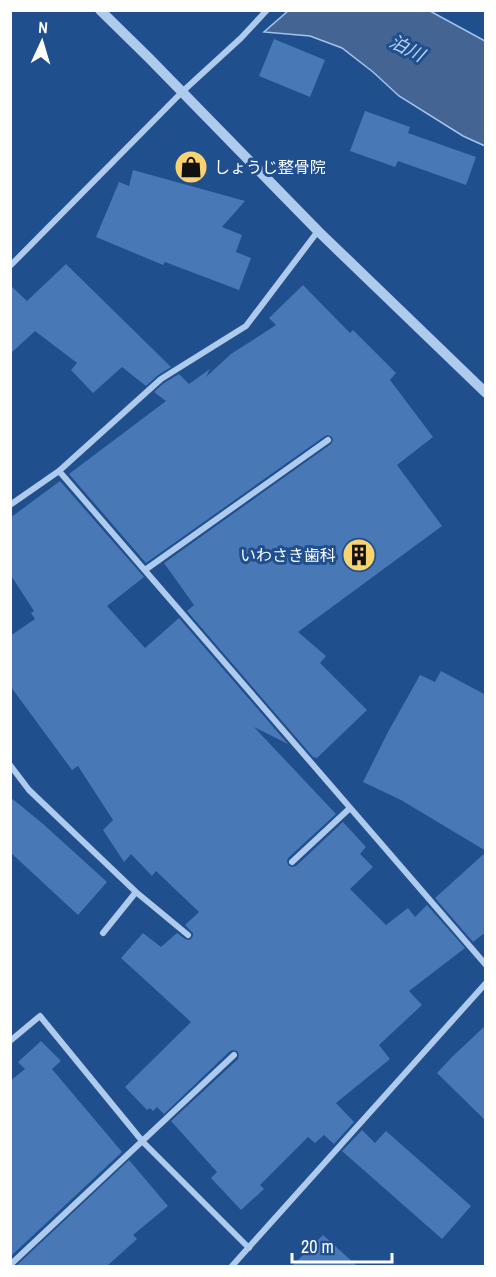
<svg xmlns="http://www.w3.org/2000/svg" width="496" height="1277" font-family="'Archivo Narrow','Noto Sans JP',sans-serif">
<rect width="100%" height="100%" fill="#204f8e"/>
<path fill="#446593" stroke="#a2c4ed" stroke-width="1.5" d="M288 11H430L485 41V146L463 136 399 96 373 72 342 48 310 36 264 32Z"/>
<path fill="#4878b5" d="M274 39 325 60 310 97 259 76Z
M365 111 410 127 408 133 476 157 466 185 398 161 395 167 350 151Z
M133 170 245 201 222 227 242 235 236 252 251 258 239 290 165 262 163 265 96 237 119 182 129 186Z
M66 264 171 367 158 375 146 386 122 367 93 393 71 370 77 363 35 331 10 354V285L27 301Z
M303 285 350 333 353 330 396 373 390 380 433 437 397 465 442 526 298 632 326 656 320 663 367 710 317 758 313 757 187 611 194 605 164 563 331 444 333 440 332 437 328 435 325 436 146 563 69 474 166 401 154 392 164 383 179 374 189 384 210 369 206 377 231 354 276 325 269 318Z
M60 481 144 577 107 606 145 648 179 618 288 744 254 727 336 814 288 858 287 861 288 865 291 867 296 866 343 822 366 847 360 854 373 867 350 889 386 925 408 908 415 917 427 905 465 948 409 991 422 1005 379 1045 390 1059 336 1103 354 1122 334 1144 324 1135 315 1143 308 1137 260 1185 264 1189 241 1210 211 1178 217 1172 171 1121 238 1059 239 1054 237 1051 233 1050 230 1051 164 1114 157 1107 153 1111 150 1108 147 1110 125 1087 191 1022 121 958 143 933 161 947 177 933 185 939 190 940 193 936V933L185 925 199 912 156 871 152 876 131 854 124 862 103 830 113 820 78 766 72 770 11 687 10 636 35 619 31 613 34 611 10 574V518Z
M441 671 486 695V851L401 800 363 782 388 732 420 675 435 682Z
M10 797 42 823 107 882 78 915 10 852Z
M486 852V932L473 942 435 898Z
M486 1025V1121L437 1073 452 1057Z
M41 1041 61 1061 52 1069 122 1152 10 1257V1081L25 1069 18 1062Z
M362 1130 375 1143 386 1131 471 1206 442 1239 342 1151Z
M129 1160 168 1206 133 1235 137 1239 107 1266H16Z
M323 1235 357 1266H292Z"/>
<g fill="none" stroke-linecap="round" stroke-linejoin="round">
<path stroke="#aecaec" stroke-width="6" d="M10 266 182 92 241 38 267 10
M59 471 486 965
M10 505 59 471 161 379 246 326 318 231
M145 570 328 440
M10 765 29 790 136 892 103 933
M292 862 350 808
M136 892 188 935
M10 1041 40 1016 143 1142 249 1248
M10 1265 234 1055
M232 1266 486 983"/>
<path stroke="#aecaec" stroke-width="10" d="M100 10 149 58 318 231 486 393"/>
</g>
<defs>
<symbol id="shop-disc" viewBox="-11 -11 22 22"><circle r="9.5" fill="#fad36f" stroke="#204f8e"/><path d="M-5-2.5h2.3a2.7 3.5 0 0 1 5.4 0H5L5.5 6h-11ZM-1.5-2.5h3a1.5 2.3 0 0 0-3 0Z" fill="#111"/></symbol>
<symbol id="building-disc" viewBox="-11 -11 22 22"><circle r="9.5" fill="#fad36f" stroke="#204f8e"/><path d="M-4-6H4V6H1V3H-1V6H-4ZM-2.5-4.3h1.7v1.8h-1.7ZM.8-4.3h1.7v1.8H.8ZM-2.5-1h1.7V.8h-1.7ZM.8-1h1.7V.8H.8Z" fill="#111"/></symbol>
</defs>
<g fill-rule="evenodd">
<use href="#shop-disc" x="172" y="148" width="38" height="38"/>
<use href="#building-disc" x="340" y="536" width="38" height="38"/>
</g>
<g text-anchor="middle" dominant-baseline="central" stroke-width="6" stroke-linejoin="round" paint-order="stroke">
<g font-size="16" fill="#fff" stroke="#204f8e" text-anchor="start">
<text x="214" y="167">しょうじ整骨院</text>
<text x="336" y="555" text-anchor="end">いわさき歯科</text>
</g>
<g font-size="18" font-style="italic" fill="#bad4f3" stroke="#204f8e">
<text transform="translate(407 48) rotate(27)">泊川</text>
</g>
</g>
<rect width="496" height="1277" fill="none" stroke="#ffffff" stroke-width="24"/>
<g transform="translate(42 42) rotate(4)" stroke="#204f8e" stroke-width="4.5" paint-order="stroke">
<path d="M0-4.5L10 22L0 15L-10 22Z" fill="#ffffff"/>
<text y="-9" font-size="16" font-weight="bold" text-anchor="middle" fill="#ffffff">N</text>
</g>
<path d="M292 1253v9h100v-9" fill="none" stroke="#ffffff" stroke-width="3"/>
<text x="301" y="1253" font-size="18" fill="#ffffff" stroke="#204f8e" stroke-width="4.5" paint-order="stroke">20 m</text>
</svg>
